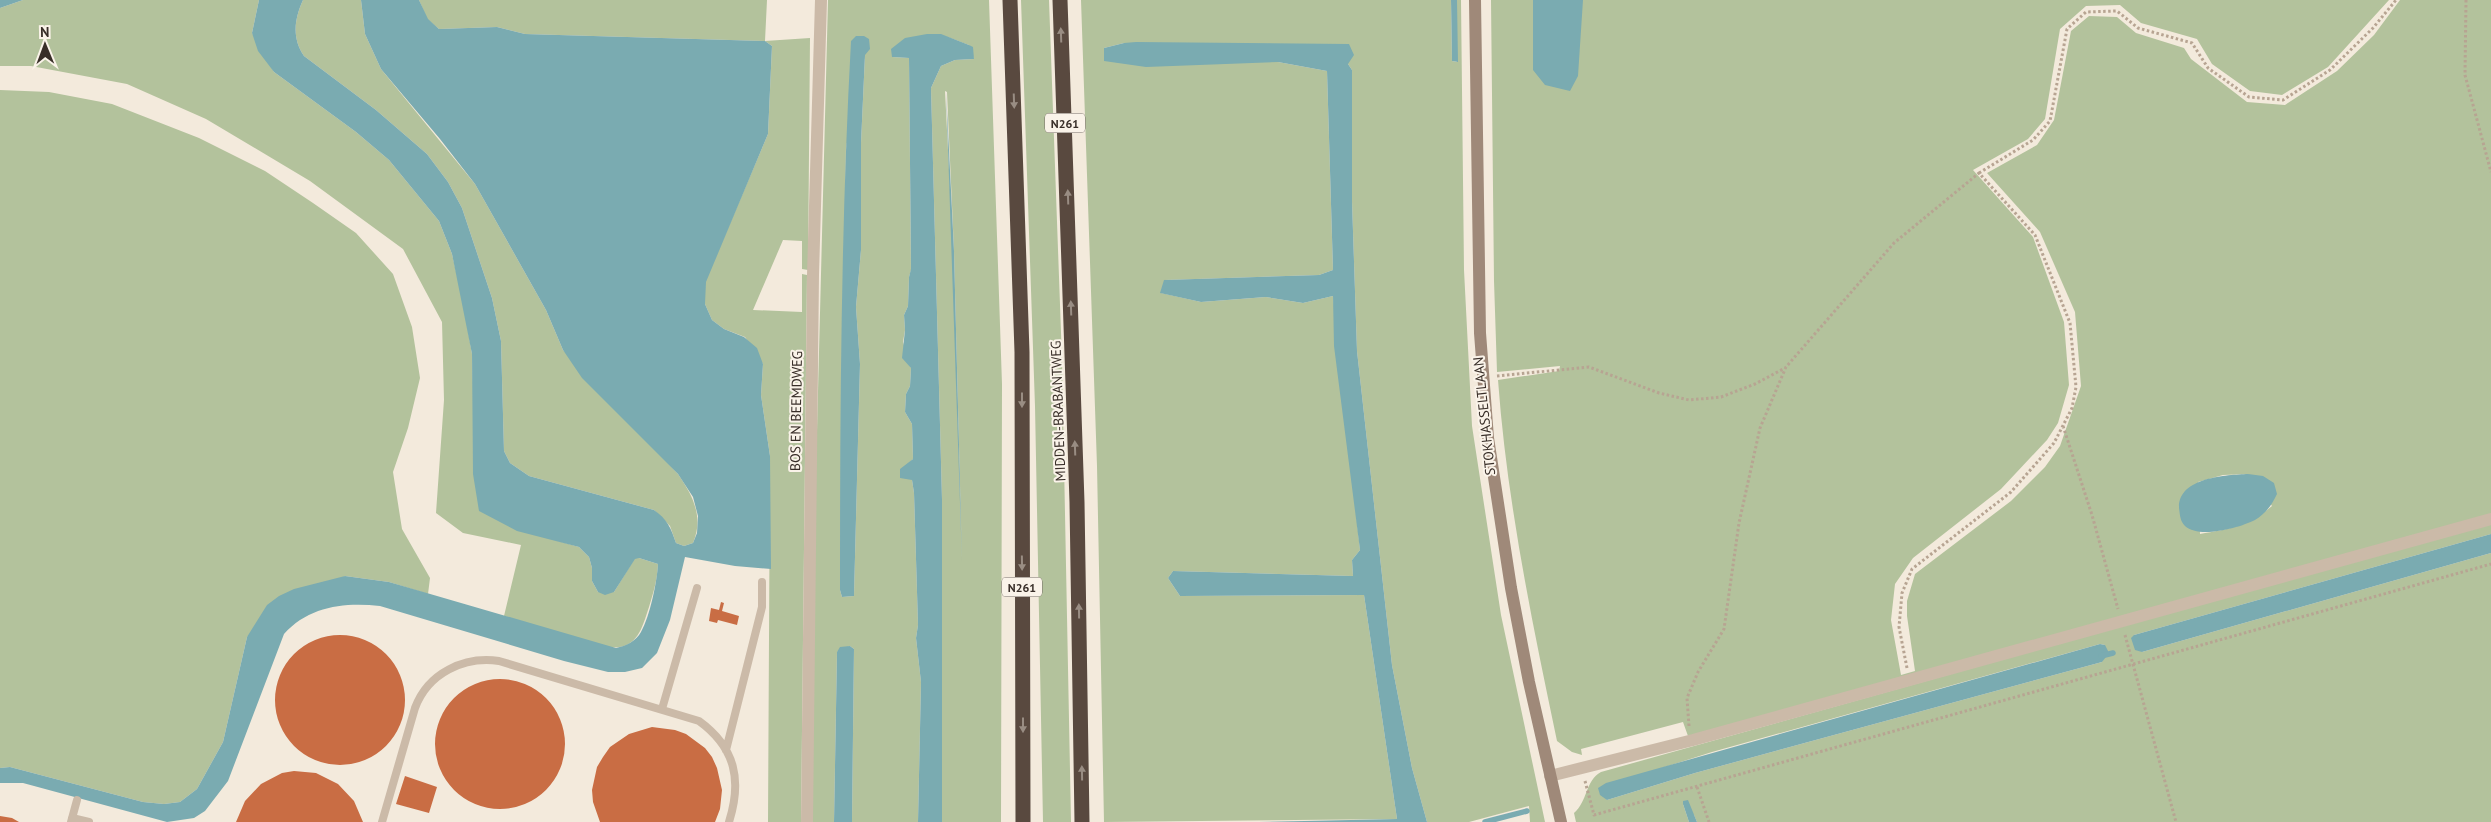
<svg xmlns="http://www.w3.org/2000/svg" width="2491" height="822" font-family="'PT Sans',sans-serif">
<rect width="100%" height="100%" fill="#f3eadc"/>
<path fill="#b3c29c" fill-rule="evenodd" d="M23 0H259L252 33 274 72 356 132 389 160 439 221 452 254 463 302 472 354 474 413 555 540 579 547 589 557 592 568V581L598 592H614L635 558H639L658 564C657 581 654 590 649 607 641 631 637 651 605 647L504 616 521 545 463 533 436 513 444 400 442 322 403 249 310 181 206 119 127 84 31 66H0V8Z
M303 0H361L365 34 381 69 475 184 546 310 563 350 678 474C693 496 704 517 693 543L684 546 676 543 670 526 654 510 529 476 510 463 504 451 501 341 492 298 462 208 448 182 427 154 376 110 304 56C292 38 294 20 303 0Z
M419 0H767L765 41 810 38 808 270 802 269V241L783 240 753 310 802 312V274L807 275 801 822H768L770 456 761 395 763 364 745 337 724 329 712 320 705 304V282L768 134 772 46 765 41 525 34 497 27 439 29 427 19Z
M828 0H989L1002 384 1001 822H942V499L931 88 941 66 955 60 974 59 969 45C926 28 930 32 892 57L909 58 911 270 909 277 908 306 904 315 905 330 903 342 911 368 910 386 906 394 905 412 912 424 913 459 906 466 912 480 914 493 918 625 916 638 921 682 918 822H852L854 649 850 646 837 652 834 822H811L813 587ZM865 55 861 143V250L856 307 860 364 854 596 842 597 840 590 846 147ZM945 91 947 92 954 251 962 562 952 229Z
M1021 0H1049L1062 360 1071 822H1043L1035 406Z
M1081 0H1451L1452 61 1457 62V0H1461L1464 270 1472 426 1501 615 1545 822H1530L1529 806 1469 822H1427L1412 768 1392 665 1357 351 1352 201V70L1348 64 1124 43 1104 48 1252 62H1278L1327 71 1333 270 1319 275 1165 280 1161 293 1201 302 1266 297 1303 303 1333 296 1360 550 1352 560 1353 576 1173 571 1168 578 1180 596 1364 595 1397 819 1104 822 1097 466Z
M1491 0H2389L2328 67 2282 95 2250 91 2212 64 2197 39 2141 23 2120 5 2086 6 2060 29 2045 119 2028 139 1973 170 2033 237 2064 322 2069 385 2058 423 2047 440 2001 489 1913 558 1895 584 1891 620 1901 675 1915 671 1907 616V601L1915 574 2011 501 2045 467 2060 446 2081 386 2075 312 2040 232 1987 173 2037 145 2054 120 2071 31 2089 16 2117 17 2136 33 2184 48 2191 59 2247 102 2285 105 2337 71 2374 35 2400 0H2491V515L1688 736 1683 722 1581 749 1582 755 1572 752 1557 741C1532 622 1507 502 1498 380L1559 371 1560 366 1497 372 1494 281ZM2248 474 2272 506C2248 526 2230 529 2200 534L2198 482 2223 475Z
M0 90 49 92 112 104 199 138 265 171 313 203 356 233 393 274 412 327 420 378 408 428 393 472 402 529 430 578 428 594 389 582 345 576 247 637 223 742 197 789 180 802 164 804 143 802 10 767 0 768Z
M2491 523V534L2134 635 2142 652 2491 553V822H1697L1694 815 1683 804 1689 822H1576L1574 813C1588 801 1585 781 1601 772ZM2100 644 2105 645 2102 662 1695 773 1607 800 1599 788 1712 752Z"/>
<path fill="#7aabb1" d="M0 0H23L0 8Z
M259 0H303C294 20 292 38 304 56L376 110 427 154 448 182 462 208 492 298 501 341 504 451 510 463 529 476 654 510C667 519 671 528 676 543L684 546 693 543 697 533 698 516 693 497 678 474 582 378 563 350 546 310 475 184 440 139 381 69 365 34 361 0H419L428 19 439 29 497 27 525 34 765 41 772 46 768 134 706 282 705 304 712 320 724 329 744 337 757 348 763 364 761 395 770 456 771 569 735 566 685 557 670 620 657 653 642 668 625 672H608L564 661 380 606C345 602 309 606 284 634L228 781 205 811 194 818 167 822 23 783H0V768L10 767 143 802 164 804 180 802 197 789 223 742 247 637 267 605 279 596 294 589 345 576 389 582 616 648C626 646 636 641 641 632 650 616 657 582 658 564L639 558 635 559 614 592 605 595 598 592 592 581V568L589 557 579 547 517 531 479 511 473 474 472 354 452 254 439 221 389 160 356 132 274 72 258 51 252 33Z
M1451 0H1457L1458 62 1452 61Z
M1533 0H1583L1578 76 1570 91 1545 85 1533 70Z
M927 34H941L969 45 973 47 974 59 955 60 941 66 931 88 942 499V822H918L921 682 916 638 918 625 914 493 912 480 900 478V469L913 459 912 424 905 412 906 394 910 386 911 368 902 358 905 330 904 315 908 306 909 277 911 269 909 58 892 57 891 49 905 38Z
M856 36H864L869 39 870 49 865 55 861 143V250L856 307 860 364 854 596 842 597 840 590C840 407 841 224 851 41Z
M1136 42 1349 44 1354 55 1348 64 1352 70V201L1357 351 1392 665 1412 768 1427 822H1258L1397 819 1364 595 1180 596 1168 578 1173 571 1353 576 1352 560 1360 550 1334 346 1333 296 1303 303 1266 297 1201 302 1160 293 1164 280 1319 275 1333 270 1327 71 1278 62 1146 67 1104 61V48L1124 43Z
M946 90 954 251 962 562Z
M2248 474 2263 476 2274 483 2277 494C2272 505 2265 514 2255 520 2239 528 2199 539 2185 526 2180 521 2180 515 2179 508 2178 477 2227 475 2248 474Z
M2491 534V553L2142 652 2135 650 2131 638 2134 635Z
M2100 644 2105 645 2109 653 2102 662 1695 773 1607 800 1600 795 1598 788 1606 783Z
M850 646 854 649 852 822H834L837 652 840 647Z
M1688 800 1697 822H1689L1683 804V801Z"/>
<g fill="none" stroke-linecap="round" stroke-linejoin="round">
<path stroke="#7aabb1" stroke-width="5.5" d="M2101 656 2113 653
M1485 822 1527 811"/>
</g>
<path fill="#c96d44" d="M721 602 724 603 722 611 739 616 737 625 718 620 717 623 709 621 711 608 719 610Z
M275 700a65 65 0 1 1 130 0a65 65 0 1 1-130 0Z
M435 744a65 65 0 1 1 130 0a65 65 0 1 1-130 0Z
M652 727 675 730 686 734 705 748 712 757 717 768 722 790 720 809 715 822H600L593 802 592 790 597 767 603 757 610 747 629 734Z
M294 771 316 773 338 784 354 801 363 822H236L245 801 261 784 282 773Z
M405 776 437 787 429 813 396 804Z
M0 816 12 818 19 822H0Z"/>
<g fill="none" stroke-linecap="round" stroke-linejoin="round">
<path stroke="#b7a492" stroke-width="3" stroke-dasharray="2.5 2.5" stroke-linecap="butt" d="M2466 0 2465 75 2491 172
M1979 173 2033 140 2050 121 2067 29 2086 12 2117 11 2138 28 2192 43 2208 68 2249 97 2283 100 2330 70 2373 28 2396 0
M1497 376 1589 367 1659 393 1689 400 1721 397 1755 384 1785 368
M2063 426 2092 515 2118 609
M2125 635 2176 822
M1689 726 1687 698 1698 672 1724 629 1739 523 1760 428 1786 367 1894 243 1979 173 2035 235 2070 323 2076 387 2072 408 2054 443 2011 492 1912 569 1902 593 1899 627 1907 668
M1585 781 1594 815 2491 564
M1697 787 1709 822"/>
<path stroke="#cbbaa8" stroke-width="8" d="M662 709 697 588
M726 750 762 607V582
M72 818 89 822
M71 822 77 800
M382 822 415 708C428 673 464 656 499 661L699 721C736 748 742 781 729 822"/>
<path stroke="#cbbaa8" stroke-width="12" d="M1550 776 1693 740 2491 519
M807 822 813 275 821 0"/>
<path stroke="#9f8979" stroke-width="12" d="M1475 0 1480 333 1488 438 1511 588 1529 682 1561 822"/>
<path stroke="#59493f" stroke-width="15" d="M1010 0 1022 352 1023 822
M1060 0 1077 502 1082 822"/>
</g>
<defs><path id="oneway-solid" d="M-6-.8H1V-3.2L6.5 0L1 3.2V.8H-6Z" transform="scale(1.25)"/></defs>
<g fill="#998d83">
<use href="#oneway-solid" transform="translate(1061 35) rotate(-92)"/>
<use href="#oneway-solid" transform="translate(1014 101) rotate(88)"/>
<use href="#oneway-solid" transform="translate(1068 197) rotate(-92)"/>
<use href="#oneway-solid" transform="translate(1071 308) rotate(-92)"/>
<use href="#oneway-solid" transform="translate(1022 400) rotate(90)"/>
<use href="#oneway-solid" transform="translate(1075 448) rotate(-92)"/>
<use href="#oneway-solid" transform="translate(1022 563) rotate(89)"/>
<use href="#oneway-solid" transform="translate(1079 611) rotate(-91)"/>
<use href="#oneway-solid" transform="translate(1023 725) rotate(90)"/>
<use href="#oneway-solid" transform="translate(1082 773) rotate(-91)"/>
</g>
<g text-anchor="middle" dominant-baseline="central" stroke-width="4" stroke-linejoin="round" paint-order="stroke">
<g fill="#faf3e9" stroke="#726962" stroke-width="1">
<rect x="1045" y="113.5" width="40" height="19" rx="4"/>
<rect x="1002" y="577.5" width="40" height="19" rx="4"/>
</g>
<g font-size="12" font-weight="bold" fill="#382e28">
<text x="1065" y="123">N261</text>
<text x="1022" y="587">N261</text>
</g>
<g font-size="14" fill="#382e28" stroke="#faf3e9">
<text transform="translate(796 411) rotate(-89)">BOS EN BEEMDWEG</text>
<text transform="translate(1058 411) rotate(-92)">MIDDEN-BRABANTWEG</text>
<text transform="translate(1484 416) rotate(-96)">STOKHASSELTLAAN</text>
</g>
</g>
<g transform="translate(45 45) rotate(359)" stroke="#faf3e9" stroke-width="4" paint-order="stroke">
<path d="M0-4L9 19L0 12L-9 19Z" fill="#382e28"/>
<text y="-8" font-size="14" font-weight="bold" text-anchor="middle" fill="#382e28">N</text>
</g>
</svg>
